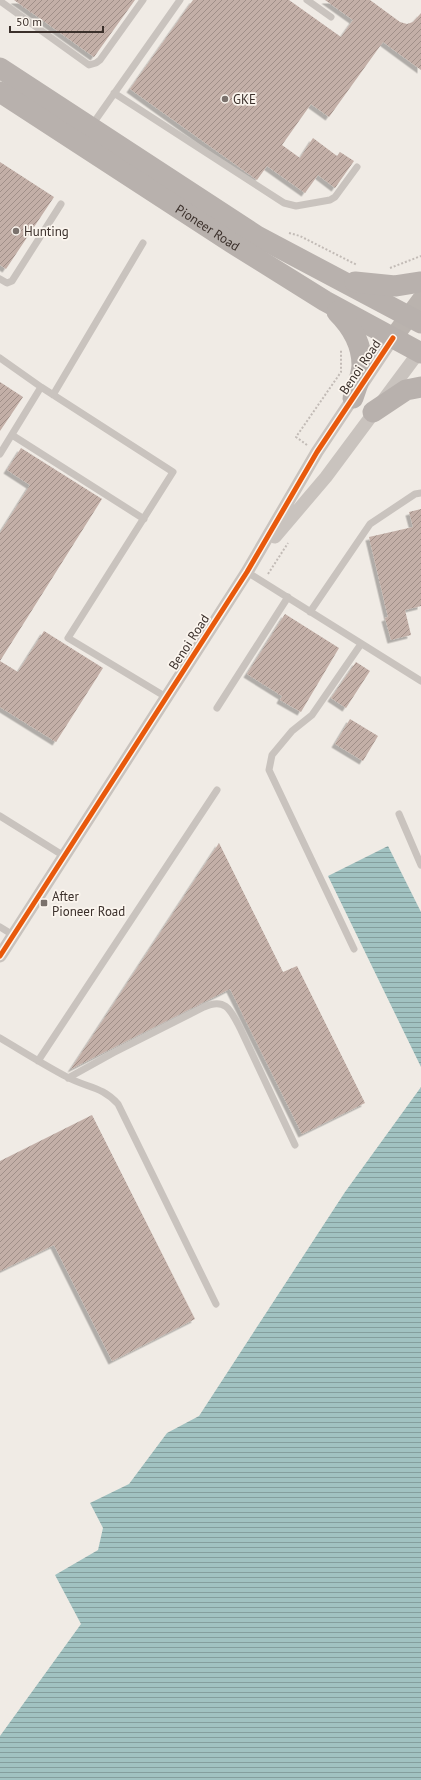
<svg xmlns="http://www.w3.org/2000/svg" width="421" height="1780" font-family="'PT Sans',sans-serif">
<defs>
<pattern id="water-rules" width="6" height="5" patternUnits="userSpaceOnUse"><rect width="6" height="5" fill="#a1c2c1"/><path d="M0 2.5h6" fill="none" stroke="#849e9d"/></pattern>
<pattern id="building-hatch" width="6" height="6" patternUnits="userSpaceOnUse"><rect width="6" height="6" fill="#c3afa7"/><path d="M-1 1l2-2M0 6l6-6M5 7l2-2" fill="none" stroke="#a08f88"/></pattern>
<filter id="shadow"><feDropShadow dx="-3.5" dy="3.5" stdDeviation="0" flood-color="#0004"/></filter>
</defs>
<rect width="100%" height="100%" fill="#f0ebe5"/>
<path fill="url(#water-rules)" d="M388 846 421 912V1067L328 876Z
M421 1087V1780H0V1736L81 1624 55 1575 98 1550 103 1528 90 1503 129 1484 167 1433 199 1416 345 1192Z"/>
<path fill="url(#building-hatch)" filter="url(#shadow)" d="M14 0H135L94 57Z
M193 0H289L341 37 353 20 325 0H370L400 22 407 24 413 22 421 13V70L383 42 329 117 311 104 282 145 300 158 313 138 337 156 340 152 354 161 335 188 318 175 305 193 267 166 257 180 130 89Z
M0 162 54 197 6 269 0 265Z
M0 382 23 397 0 431Z
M21 448 102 499 0 661 18 672 44 631 103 668 56 742 0 707V533L30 485 7 470Z
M421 509V606L405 610 411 635 391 640 385 618 388 617 369 537 413 527 409 512Z
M285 614 339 648 301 712 280 700 282 696 247 674Z
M356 662 370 671 346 708 331 698Z
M350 719 378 736 363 761 335 744Z
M219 843 283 972 297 966 365 1103 302 1134 230 989 71 1069Z
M92 1115 195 1319 112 1361 54 1245 0 1271V1161Z"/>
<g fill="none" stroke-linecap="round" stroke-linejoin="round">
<path stroke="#c2bbb6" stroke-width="2" stroke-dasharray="2 2" stroke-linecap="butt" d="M289 233 300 236 357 265
M390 268 421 256
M307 445 296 437 341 372V350
M268 574 288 543"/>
<path stroke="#c9c3be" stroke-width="7" d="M307 0 331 17
M0 1 89 65 96 63 100 60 143 0
M114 93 284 203 296 206 330 200 335 197 357 167
M92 125 180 0
M0 279 7 283 12 281 61 204
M0 358 41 387 173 472 68 638 166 697
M53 395 143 243
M12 435 144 519
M0 454 41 387
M247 572 421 681
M310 612 370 524 415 494 421 493
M217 708 288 597
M399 814 421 865
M0 816 64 856
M0 927 13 935
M354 949 269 770 272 755 292 731 312 715 361 644
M0 1038C22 1051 44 1065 67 1077 87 1088 102 1086 118 1104L216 1304
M38 1061 217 790
M68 1078 113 1053 204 1007C226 997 231 1011 240 1028L295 1145"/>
<path stroke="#c9c3be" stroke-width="13" d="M275 537 326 477 419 352
M0 956 247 572 317 452 393 338"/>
<path stroke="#bab3ae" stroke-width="19" d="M393 338 421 300"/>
<g stroke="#b8b1ad" stroke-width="21">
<path d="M0 68 257 236 421 323"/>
<path id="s1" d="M0 92 232 243 325 301 421 353"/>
<path d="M355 282 395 286 421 282"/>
<path d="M337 312C351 326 362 344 362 365 362 375 356 388 353 398"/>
<path d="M373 412 406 390 421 387"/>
</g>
<defs>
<path id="cycleway" d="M0 956 247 572 317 452 393 338"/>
</defs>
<use href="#cycleway" stroke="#fbf5ee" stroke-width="8"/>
<use href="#cycleway" stroke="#e8590c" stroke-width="5"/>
</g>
<g fill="#7a716c" stroke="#fbf5ee" stroke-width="1.5">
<circle cx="225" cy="99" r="4"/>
<circle cx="16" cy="231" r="4"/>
<rect x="40" y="899" width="8" height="8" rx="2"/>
</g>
<g text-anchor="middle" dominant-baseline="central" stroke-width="3.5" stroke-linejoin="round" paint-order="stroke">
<g font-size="13" fill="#3b302b" stroke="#fbf5ee" text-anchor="start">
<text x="233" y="99">GKE</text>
<text x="24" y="231">Hunting</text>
<text x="52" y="896">After<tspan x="52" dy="15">Pioneer Road</tspan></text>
</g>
<g font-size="13" fill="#3b302b" stroke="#fbf5ee">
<text stroke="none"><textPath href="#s1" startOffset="248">Pioneer Road</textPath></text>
<text transform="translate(360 367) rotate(-56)">Benoi Road</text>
<text transform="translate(189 642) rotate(-57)">Benoi Road</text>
</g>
</g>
<path d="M10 26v6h93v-6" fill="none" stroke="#3b302b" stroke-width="2"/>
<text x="16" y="26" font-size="12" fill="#3b302b" stroke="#fbf5ee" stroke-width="3" paint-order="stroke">50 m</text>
</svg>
